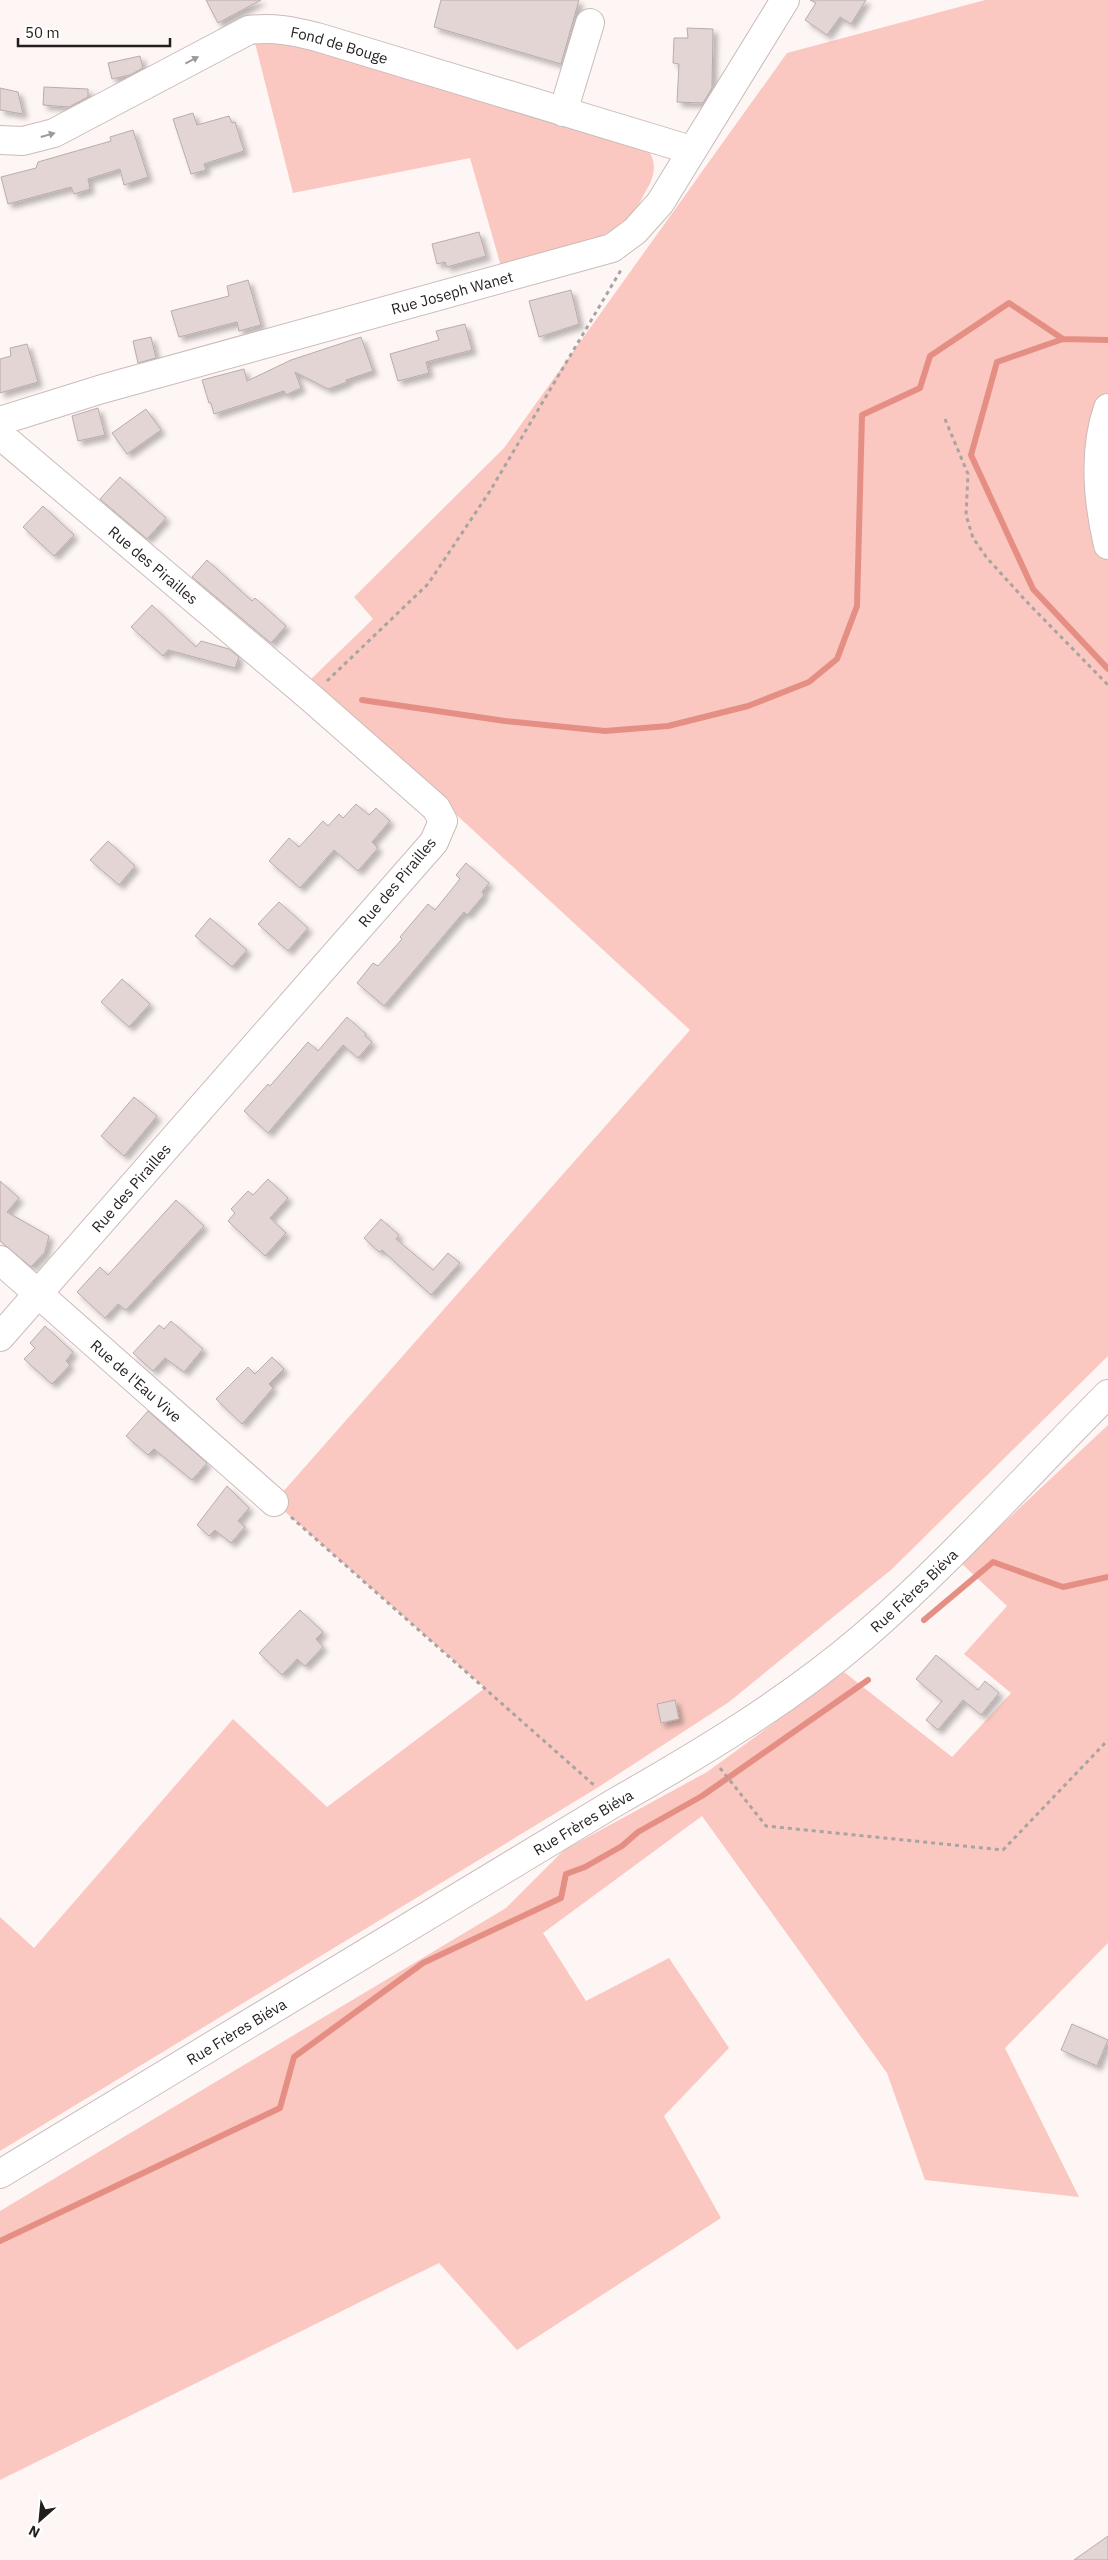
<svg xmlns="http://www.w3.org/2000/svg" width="1108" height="2560" font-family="'IBM Plex Sans',sans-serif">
<defs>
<filter id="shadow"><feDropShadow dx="4.5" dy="4.5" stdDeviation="2.5" flood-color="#0004"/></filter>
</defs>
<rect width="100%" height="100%" fill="#fef6f5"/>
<path fill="#fac8c1" d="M985 0H1108V1356L892 1569 729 1702 597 1788 0 2151V1917L34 1948 233 1719 327 1807 485 1688 274 1502 690 1030 310 680 373 619 354 597 504 448 787 53Z
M267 40 295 45 648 150C657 162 655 176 647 189 642 197 638 208 631 215 609 242 536 259 502 270L470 158 293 193 255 43Z
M1108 1425V1943L1005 2048 1079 2197 925 2180 887 2073 702 1816 543 1933 586 2001 669 1958 729 2048 664 2116 721 2218 517 2350 439 2263 0 2480V2211L506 1908 564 1850 707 1772 844 1672 952 1757 1011 1693 964 1654 1007 1606 961 1563Z"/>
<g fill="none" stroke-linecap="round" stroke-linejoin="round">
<path stroke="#e58f84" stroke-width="6" d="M1108 340 1063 339 997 362 971 455 1033 589 1108 669
M362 700 505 721 605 731 668 726 748 706 809 682 837 659 857 606 862 415 920 388 930 356 1009 303 1063 339
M924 1620 993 1562 1063 1587 1108 1577
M0 2241 280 2108 294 2057 423 1963 561 1898 566 1874 585 1867 622 1846 638 1832 702 1796 868 1680"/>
</g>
<path fill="#e2d5d3" stroke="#b9acaa" filter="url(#shadow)" d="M206 0H261L218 23Z
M441 0H579L561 64 434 27Z
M810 0H866L851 24 840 17 827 35 805 20 816 3Z
M687 28 713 29 712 88 703 103 677 102 679 64 673 63 674 38H688Z
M140 56 143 68 130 75 112 79 108 63Z
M44 87 88 89V97L69 107 43 105Z
M0 88 18 92 23 114 0 110Z
M193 113 197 125 229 116 232 123 235 122 244 151 204 164 206 170 191 174 173 119Z
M133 130 148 177 124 185 120 169 88 179 90 189 74 194 71 187 8 204 1 177 36 168 38 162 111 141 110 137Z
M479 232 486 256 447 267 445 262 437 264 432 244Z
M248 280 261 325 239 331 237 322 179 337 171 311 229 296 227 286Z
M571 290 579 324 539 337 529 301Z
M465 324 472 350 426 362 429 373 398 381 390 354 439 340 436 331Z
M151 337 156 358 138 363 133 341Z
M361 337 373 371 346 380 347 382 328 389 295 372 301 388 286 395 284 391 214 414 211 403H209L202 380 244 369 247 381 291 360Z
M27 344 38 382 0 393V359L11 356 10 348Z
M98 408 105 435 78 441 72 416Z
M146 409 161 430 127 454 112 433Z
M120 477 166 518 147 539 100 499Z
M43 506 74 535 54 556 23 527Z
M207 560 252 601 255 598 286 626 271 643 192 577Z
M152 605 196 647 201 641 229 649 239 657 235 668 168 650 163 656 131 627Z
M356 804 369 815 376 808 390 821 372 842 378 848 358 871 334 850 300 888 269 861 289 838 299 847 323 821 328 826 339 814 343 818Z
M108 841 135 866 119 885 90 860Z
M466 863 489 883 482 892 484 895 467 915 464 912 384 1006 357 983 373 963 378 966 402 939 400 937 428 904 435 910 460 879 456 875Z
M279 902 308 928 288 951 258 924Z
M210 918 247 950 232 967 195 936Z
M122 979 150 1004 129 1027 101 1002Z
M347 1017 366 1034 365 1036 372 1042 358 1058 343 1045 268 1133 244 1111 268 1084 270 1086 308 1042 318 1051Z
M134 1097 157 1116 124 1156 101 1136Z
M268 1179 288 1198 270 1218 286 1233 265 1256 228 1221 235 1213 231 1209 248 1191 253 1195Z
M0 1181 19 1198 7 1212 49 1236 45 1252 31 1267 0 1241Z
M176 1200 204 1226 126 1310 118 1304 105 1318 77 1292 100 1267 108 1275Z
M381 1219 399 1235 396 1239 433 1270 448 1253 460 1263 431 1295 382 1250 379 1252 364 1238Z
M171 1321 203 1349 184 1372 165 1358 153 1371 133 1353 159 1325 164 1329Z
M45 1326 73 1352 66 1361 70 1365 52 1384 24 1359 35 1348 30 1343Z
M272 1357 284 1369 269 1384 273 1388 242 1424 216 1399 248 1367 255 1374Z
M148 1411 207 1463 192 1480 154 1449 148 1455 126 1436Z
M227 1486 249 1508 238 1521 245 1527 231 1543 215 1530 209 1536 197 1525Z
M300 1610 323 1632 316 1639 323 1647 305 1666 297 1659 282 1675 259 1653Z
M936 1655 978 1690 985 1681 999 1693 981 1715 963 1700 938 1730 926 1720 942 1701 916 1679Z
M675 1700 679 1719 661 1723 657 1704Z
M1072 2024 1108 2040 1097 2066 1061 2050Z
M1108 2536V2560H1074Z"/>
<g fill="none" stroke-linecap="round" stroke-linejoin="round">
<defs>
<g id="minor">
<path d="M563 112 590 23"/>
<path id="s1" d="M0 140 23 141 54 133 249 30C274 27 293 31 317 37L691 150"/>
<path d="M1108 408C1093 451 1098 502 1108 545"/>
<path id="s2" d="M0 421 102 389 612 248 635 231 660 203 785 0"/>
<path id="s3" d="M0 435 310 697 436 808 443 821 434 842 0 1337"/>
<path id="s4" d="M0 1260 274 1502"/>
<path id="s5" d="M0 2174 614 1803C700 1754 787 1702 863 1637 950 1562 1027 1475 1108 1394"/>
</g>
</defs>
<use href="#minor" stroke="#c9bcba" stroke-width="30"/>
<path stroke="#a9a3a2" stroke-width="3" stroke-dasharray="4 4" stroke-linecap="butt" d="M945 419 968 474 966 515 973 538 987 558 1026 601 1108 685
M327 681 428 584 490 491 621 270
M291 1517 595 1786
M720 1768 766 1826 1003 1850 1108 1740"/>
<use href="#minor" stroke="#fff" stroke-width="28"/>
</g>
<defs><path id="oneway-solid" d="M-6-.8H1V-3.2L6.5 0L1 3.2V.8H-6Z" transform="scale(1.25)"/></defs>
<g fill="#9c9a99">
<use href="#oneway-solid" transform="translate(192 60) rotate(-28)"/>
<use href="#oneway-solid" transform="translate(48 135) rotate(-16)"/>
</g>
<g text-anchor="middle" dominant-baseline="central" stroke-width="5" stroke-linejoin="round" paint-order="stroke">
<g font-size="15" fill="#221e1d" stroke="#fff">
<text stroke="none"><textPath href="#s1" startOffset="368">Fond de Bouge</textPath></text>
<text stroke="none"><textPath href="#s2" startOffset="470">Rue Joseph Wanet</textPath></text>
<text stroke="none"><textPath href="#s3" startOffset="201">Rue des Pirailles</textPath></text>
<text transform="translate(397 882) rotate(-50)">Rue des Pirailles</text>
<text transform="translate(131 1188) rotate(-49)">Rue des Pirailles</text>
<text stroke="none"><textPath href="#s4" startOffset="182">Rue de l'Eau Vive</textPath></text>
<text stroke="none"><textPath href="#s5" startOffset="1086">Rue Frères Biéva</textPath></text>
<text stroke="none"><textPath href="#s5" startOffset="681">Rue Frères Biéva</textPath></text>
<text stroke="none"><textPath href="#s5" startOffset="276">Rue Frères Biéva</textPath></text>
</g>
</g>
<g transform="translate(40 2520) rotate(207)" stroke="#ffffff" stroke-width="4" paint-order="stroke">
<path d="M0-4L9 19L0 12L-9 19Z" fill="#221e1d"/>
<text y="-8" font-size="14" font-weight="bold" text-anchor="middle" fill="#221e1d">N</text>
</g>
<path d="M18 38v8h152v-8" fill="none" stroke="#221e1d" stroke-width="2.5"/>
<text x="25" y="38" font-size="15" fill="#221e1d" stroke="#ffffff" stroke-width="4" paint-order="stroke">50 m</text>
</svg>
